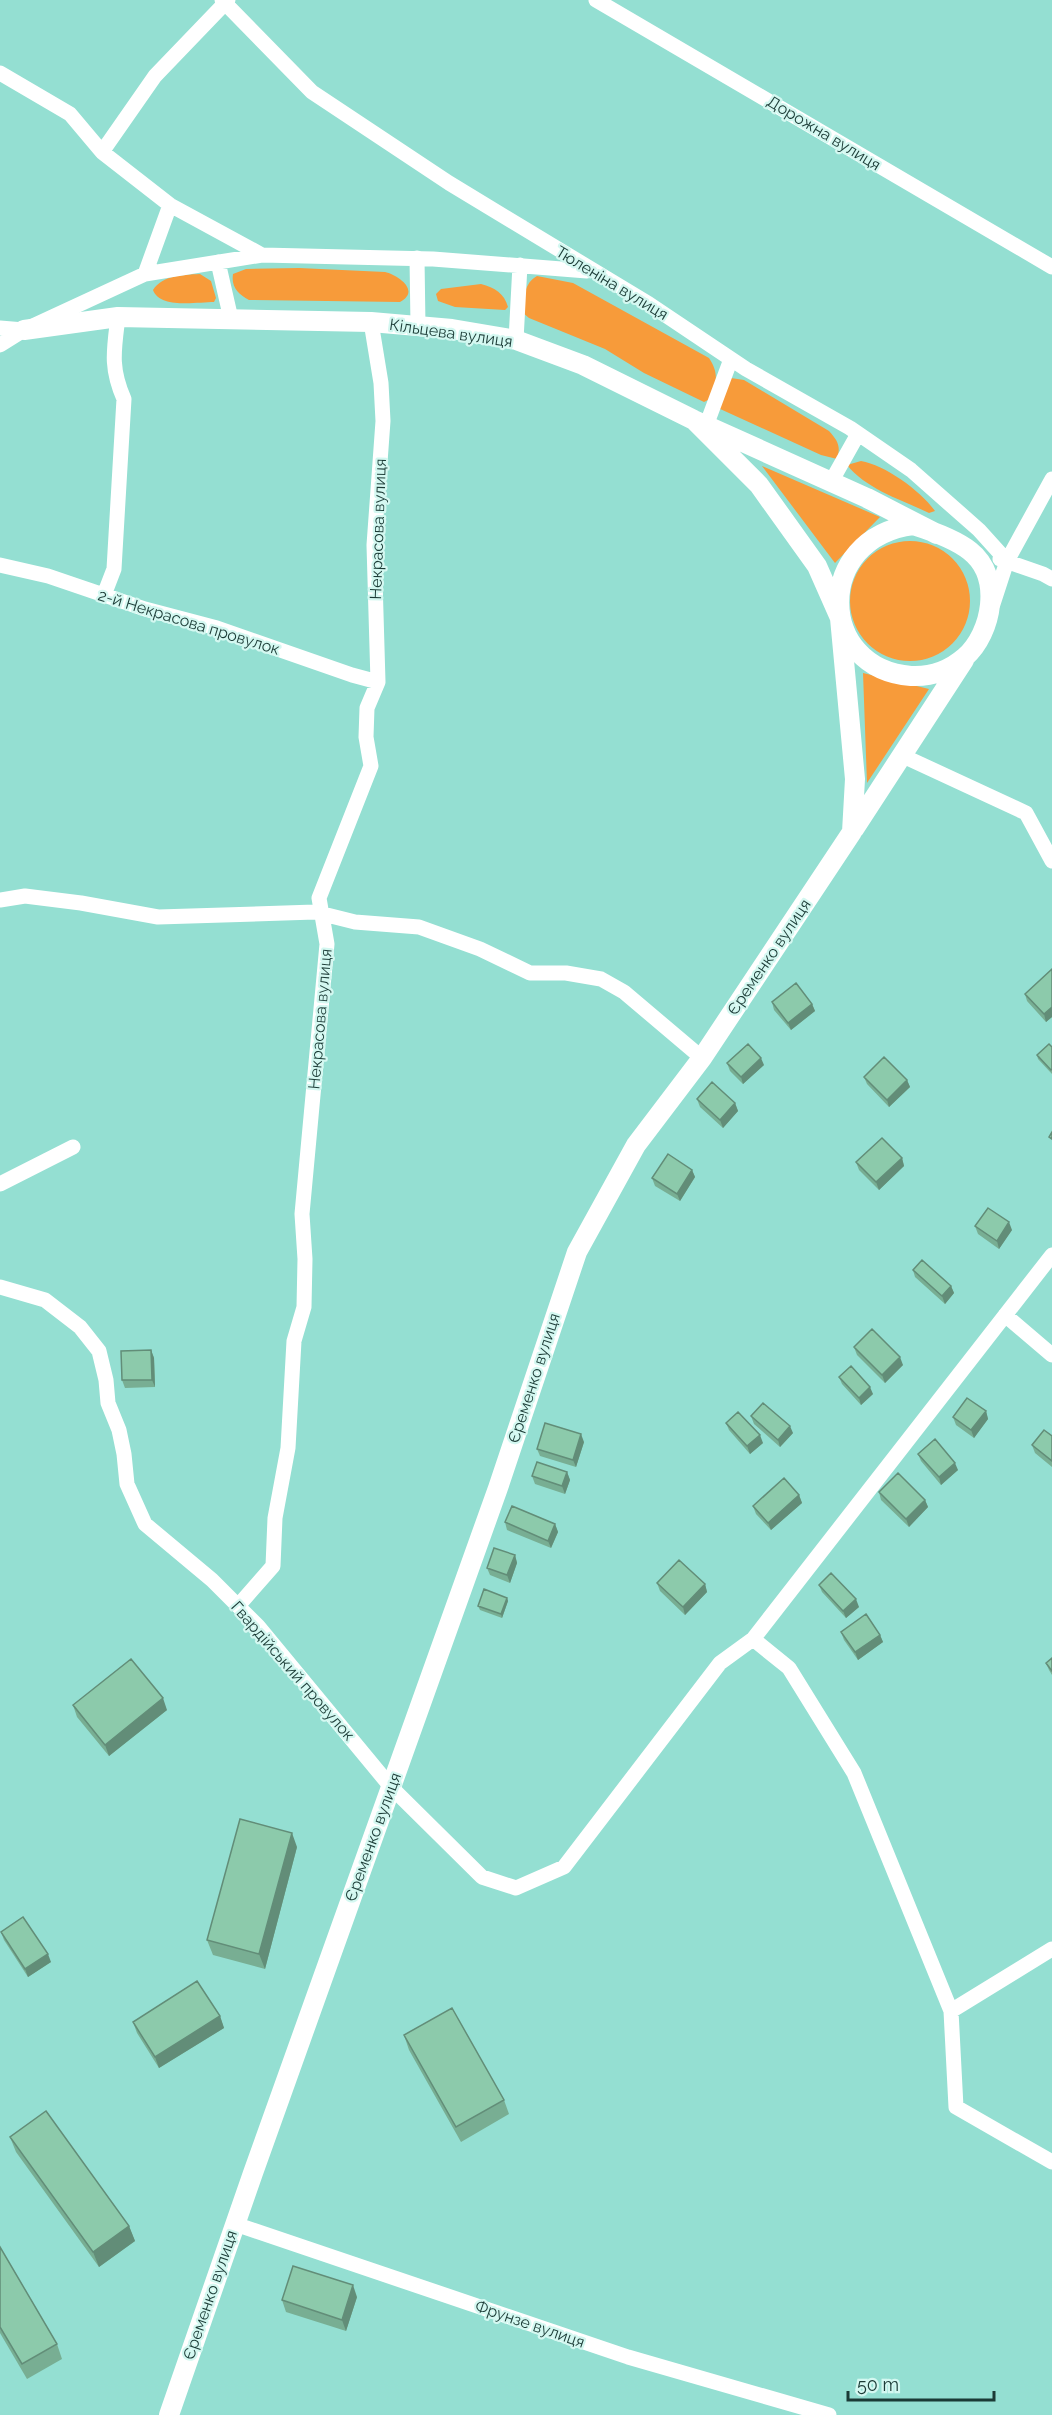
<svg xmlns="http://www.w3.org/2000/svg" width="1052" height="2415" font-family="Raleway,sans-serif">
<rect width="100%" height="100%" fill="#94dfd2"/>
<path fill="#f79b3a" d="M299 268 385 272C398 275 421 291 400 302L249 300C238 294 231 287 233 274L246 269Z
M200 274 211 281 216 298 214 302C197 302 160 309 153 290 163 275 183 275 200 274Z
M537 276 573 283 709 358C719 373 717 383 710 399L704 402 644 373 605 349 529 318 522 312C524 298 524 283 537 276Z
M481 284C495 288 504 293 508 307L505 310 455 307 438 301 436 294 441 289Z
M731 378 744 380 829 431C838 441 841 446 837 459L821 455 718 408Z
M861 461C885 465 921 491 935 511L929 513C902 500 866 489 847 465Z
M762 466 880 517 835 563Z
M850 601a60 60 0 1 1 120 0a60 60 0 1 1-120 0Z
M863 673 929 689 867 783Z"/>
<g fill="none" stroke-linecap="round" stroke-linejoin="round">
<path stroke="#fff" stroke-width="15" d="M222 0 312 92 449 183 649 304 746 369 850 428 911 470 979 530 1007 561
M596 0 1052 267
M0 73 70 114 102 152 170 205 262 255
M102 152 155 76 228 0
M417 258 418 326
M218 262 231 319
M145 274 170 205
M0 328 24 330
M516 340 520 265
M0 345 24 330 145 274 262 255 433 259 587 271
M706 426 731 359
M831 482 858 434
M1000 559 1043 574 1052 579
M0 565 48 576 145 609 217 628 352 675 378 682
M104 595 114 569 124 399C110 367 114 350 118 317
M993 604 1007 561 1052 479
M903 756 1026 813 1052 861
M0 900 25 896 81 903 158 917 315 912 355 922 419 927 480 949 530 973H566L601 979 624 992 702 1058
M0 1184 73 1147
M0 1287 45 1300 80 1327 99 1351 106 1380 108 1403 119 1430 124 1454 127 1484 145 1524 212 1580 258 1626 391 1787 482 1877 516 1888 564 1867 720 1663 753 1639 789 1668 854 1773 951 2011 956 2107 1052 2162
M1005 1315 1052 1355
M238 1606 273 1566 275 1518 288 1448 294 1341 304 1307 305 1259 302 1214 327 944 319 898 371 766 366 737 367 708 378 682 374 545 383 421 381 383 371 322
M753 1639 1052 1255
M951 2011 1052 1949
M235 2224 628 2357 829 2415"/>
<path stroke="#fff" stroke-width="20" d="M24 330 118 317 371 322 452 329 516 340 583 365 694 420 867 498 937 534
M913 525C932 531 955 539 970 551 1003 577 992 633 965 657 950 670 931 677 911 676 817 669 813 538 913 525Z
M854 829 964 660
M169 2415 253 2173 498 1488 577 1252 636 1145 702 1058 852 832 855 779 840 618 817 566 759 485 694 420"/>
</g>
<path fill="#78ae93" d="M1052 969V1017L1046 1022 1027 1001 1025 994Z
M772 1002 812 1004 815 1011 791 1030 774 1010Z
M1052 1047V1074L1038 1059 1037 1055Z
M727 1063 764 1065 743 1084 730 1071Z
M864 1077 907 1080 910 1087 889 1107 867 1084Z
M697 1099 735 1103 738 1111 723 1128 700 1107Z
M902 1158 904 1166 879 1190 859 1170 856 1162Z
M692 1170 695 1177 680 1201 655 1186 652 1178Z
M975 1226 1012 1230 999 1249 978 1234Z
M913 1270 951 1286 954 1293 945 1304 915 1277Z
M854 1347 903 1365 885 1383 857 1355Z
M151 1350 154 1358 155 1387 125 1388 122 1380Z
M839 1377 873 1394 861 1405 842 1384Z
M986 1411 988 1419 974 1438 956 1425 953 1417Z
M751 1416 793 1433 780 1447 754 1424Z
M726 1423 763 1443 750 1454 729 1430Z
M1052 1436V1467L1035 1453 1032 1445Z
M584 1442 576 1467 540 1456 537 1449Z
M918 1454 958 1470 941 1485 921 1461Z
M567 1472 570 1480 565 1494 535 1484 532 1476Z
M879 1492 925 1500 928 1507 909 1527 881 1500Z
M799 1495 802 1503 771 1530 756 1514 753 1506Z
M505 1522 555 1524 558 1532 551 1548 507 1530Z
M515 1555 517 1563 510 1583 490 1575 487 1568Z
M657 1583 705 1584 707 1592 685 1615 660 1591Z
M819 1585 859 1607 846 1618 822 1592Z
M507 1598 508 1601 502 1618 480 1610 478 1606Z
M841 1632 880 1635 883 1642 858 1660 844 1640Z
M1052 1658V1675L1049 1670 1046 1663Z
M73 1705 167 1710 109 1756 77 1717Z
M297 1847 265 1969 213 1955 207 1940Z
M1 1932 51 1962 28 1977 4 1940Z
M220 2016 224 2028 159 2068 137 2033 133 2022Z
M404 2035 504 2100 509 2114 461 2142 409 2050Z
M10 2137 129 2226 135 2241 99 2267 16 2152Z
M0 2247 57 2344 62 2359 27 2379 0 2333Z
M357 2297 346 2331 286 2312 282 2300Z"/>
<path fill="#628d78" d="M812 1004 815 1011 791 1030 788 1023Z
M1052 1007V1017L1046 1022 1044 1014Z
M761 1058 764 1065 743 1084 741 1077Z
M907 1080 910 1087 889 1107 887 1100Z
M735 1103 738 1111 723 1128 720 1120Z
M902 1158 904 1166 879 1190 876 1182Z
M692 1170 695 1177 680 1201 677 1194Z
M1009 1222 1012 1230 999 1249 997 1241Z
M951 1286 954 1293 945 1304 942 1296Z
M151 1350 154 1358 155 1387 152 1380Z
M900 1357 903 1365 885 1383 882 1375Z
M870 1387 873 1394 861 1405 859 1398Z
M986 1411 988 1419 974 1438 971 1430Z
M790 1426 793 1433 780 1447 778 1440Z
M581 1434 584 1442 576 1467 573 1460Z
M760 1435 763 1443 750 1454 747 1446Z
M955 1463 958 1470 941 1485 939 1477Z
M567 1472 570 1480 565 1494 562 1486Z
M799 1495 802 1503 771 1530 768 1523Z
M925 1500 928 1507 909 1527 906 1519Z
M555 1524 558 1532 551 1548 548 1541Z
M515 1555 517 1563 510 1583 507 1575Z
M705 1584 707 1592 685 1615 683 1607Z
M507 1598 508 1601 502 1618 501 1614Z
M856 1599 859 1607 846 1618 843 1611Z
M880 1635 883 1642 858 1660 855 1652Z
M163 1698 167 1710 109 1756 105 1745Z
M292 1833 297 1847 265 1969 259 1954Z
M48 1954 51 1962 28 1977 25 1969Z
M220 2016 224 2028 159 2068 155 2057Z
M129 2226 135 2241 99 2267 93 2252Z
M353 2285 357 2297 346 2331 342 2320Z"/>
<path fill="#8ccaab" stroke="#628d78" stroke-width="1.5" d="M1052 969V1007L1044 1014 1025 994Z
M796 983 812 1004 788 1023 772 1002Z
M748 1044 761 1058 741 1077 727 1063Z
M1049 1044 1052 1047V1069L1051 1070 1037 1055Z
M884 1057 907 1080 887 1100 864 1077Z
M712 1082 735 1103 720 1120 697 1099Z
M1052 1132V1139L1049 1137Z
M882 1138 902 1158 876 1182 856 1162Z
M668 1154 692 1170 677 1194 652 1178Z
M988 1208 1009 1222 997 1241 975 1226Z
M922 1260 951 1286 942 1296 913 1270Z
M872 1329 900 1357 882 1375 854 1347Z
M151 1350 152 1380H122L121 1351Z
M851 1366 870 1387 859 1398 839 1377Z
M967 1398 986 1411 971 1430 953 1417Z
M763 1403 790 1426 778 1440 751 1416Z
M738 1412 760 1435 747 1446 726 1423Z
M545 1423 581 1434 573 1460 537 1449Z
M1044 1430 1052 1436V1461L1032 1445Z
M935 1439 955 1463 939 1477 918 1454Z
M537 1462 567 1472 562 1486 532 1476Z
M898 1473 925 1500 906 1519 879 1492Z
M784 1478 799 1495 768 1523 753 1506Z
M512 1506 555 1524 548 1541 505 1522Z
M494 1548 515 1555 507 1575 487 1568Z
M679 1560 705 1584 683 1607 657 1583Z
M831 1573 856 1599 843 1611 819 1585Z
M484 1589 507 1598 501 1614 478 1606Z
M866 1614 880 1635 855 1652 841 1632Z
M1052 1658V1671L1046 1663Z
M131 1659 163 1698 105 1745 73 1705Z
M240 1819 292 1833 259 1954 207 1940Z
M23 1917 48 1954 25 1969 1 1932Z
M197 1981 220 2016 155 2057 133 2022Z
M452 2008 504 2100 456 2127 404 2035Z
M46 2111 129 2226 93 2252 10 2137Z
M0 2247 57 2344 22 2364 0 2327Z
M293 2266 353 2285 342 2320 282 2300Z"/>
<g text-anchor="middle" dominant-baseline="central" stroke-width="4.5" stroke-linejoin="round" paint-order="stroke">
<g font-size="16" fill="#1b3b36" stroke="#d4f8f1">
<text transform="translate(824 133) rotate(31)">Дорожна вулиця</text>
<text transform="translate(612 283) rotate(31)">Тюленіна вулиця</text>
<text transform="translate(451 333) rotate(8)">Кільцева вулиця</text>
<text transform="translate(378 529) rotate(-88)">Некрасова вулиця</text>
<text transform="translate(189 622) rotate(17)">2-й Некрасова провулок</text>
<text transform="translate(769 957) rotate(-56)">Єременко вулиця</text>
<text transform="translate(320 1019) rotate(-85)">Некрасова вулиця</text>
<text transform="translate(534 1378) rotate(-72)">Єременко вулиця</text>
<text transform="translate(293 1671) rotate(49)">Гвардійський провулок</text>
<text transform="translate(373 1837) rotate(-70)">Єременко вулиця</text>
<text transform="translate(210 2295) rotate(-71)">Єременко вулиця</text>
<text transform="translate(530 2324) rotate(19)">Фрунзе вулиця</text>
</g>
</g>
<path d="M848 2391v9h146v-9" fill="none" stroke="#1b3b36" stroke-width="3"/>
<text x="857" y="2391" font-size="18" fill="#1b3b36" stroke="#d4f8f1" stroke-width="4.5" paint-order="stroke">50 m</text>
</svg>
